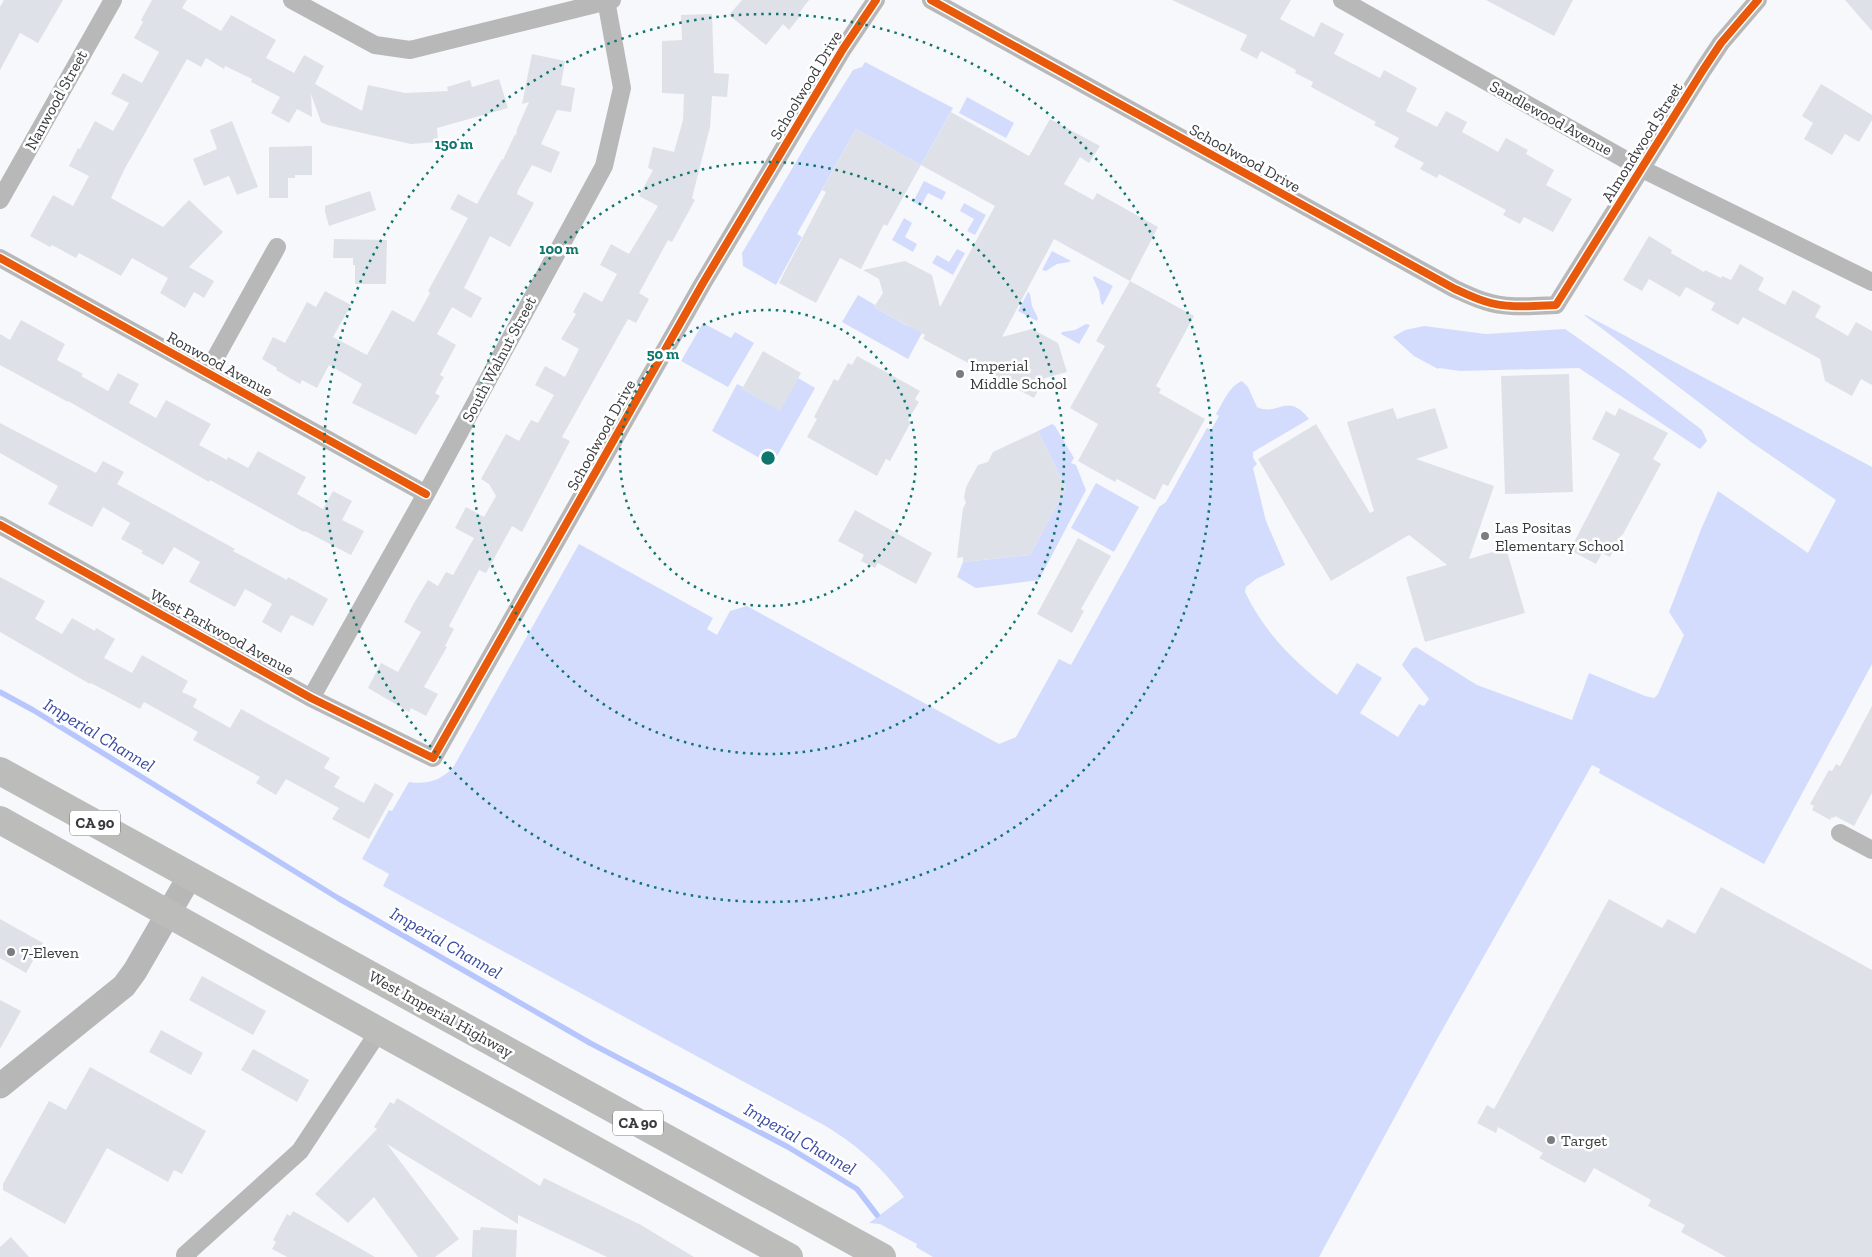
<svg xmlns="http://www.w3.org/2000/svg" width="1872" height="1257" font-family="'Zilla Slab',serif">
<rect width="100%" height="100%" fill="#f7f8fc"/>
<path fill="#d3dcfd" d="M865 62 953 108 921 165 856 129 797 234 802 237 776 285 743 266 742 253 812 135 853 70 862 67Z
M967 97 1014 123 1006 138 959 113Z
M924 181 946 192 942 200 928 193 921 206 913 202Z
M964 203 986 215 975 235 967 231 974 219 960 211Z
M904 218 912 223 905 237 917 244 913 252 892 240Z
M957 249 965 253 953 275 932 263 937 255 949 262Z
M1052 251 1071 261 1069 262 1057 264 1046 271 1042 270Z
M1094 276 1113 286 1103 305 1101 303 1099 291 1093 278Z
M1028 292 1030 294 1032 306 1038 318 1037 321 1018 311Z
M858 295 875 305 874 307 906 325 923 331 908 359 842 322Z
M1584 315H1586L1872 467V664L1764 864 1599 773 1600 769 1592 765 1436 1041 1319 1257H933L916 1247 917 1244 880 1224 869 1223 904 1197C880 1165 854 1142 820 1123L383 886 389 874 362 859 389 810 392 811 409 782C428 785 442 780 454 766L579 544 713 618 707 629 717 635 730 611 747 606 999 744 1016 737 1059 659 1071 665 1159 507 1166 502 1207 428 1211 430 1219 416 1216 414C1223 403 1229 386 1242 381L1248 387 1257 407C1279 417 1287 391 1309 419L1253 452V458L1257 464 1253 468 1266 521 1285 565 1256 579 1246 587 1245 592C1266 636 1299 666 1337 695L1357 663 1382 678 1360 713 1398 737 1419 704 1424 706 1429 699 1402 665 1412 649 1416 647 1477 685 1572 720 1589 673 1645 696 1654 698 1658 694 1684 635 1669 612 1702 527 1718 491 1808 553 1836 500 1751 442Z
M703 323 731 338 735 332 754 343 728 387 681 361Z
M1086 324 1090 325 1079 344 1061 334 1062 332 1075 330Z
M1424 326 1486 334 1565 329 1625 371 1702 430 1707 441 1700 449 1579 368 1460 371 1439 368 1438 369 1414 356 1393 337 1405 330Z
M798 378 815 388 772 465 712 431 737 384 743 387 742 389 780 410Z
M1052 424 1055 426 1074 458 1071 463 1076 465 1086 490 1039 580 976 588 957 577 963 562 1030 555 1066 488 1038 431Z
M1096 483 1139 507 1114 552 1071 528Z"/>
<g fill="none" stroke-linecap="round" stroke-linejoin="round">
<path stroke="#b7c6fd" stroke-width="5.5" d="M0 692 33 710 338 898 590 1043 788 1147 857 1189 877 1215"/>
</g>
<path fill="#dee1e8" d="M4 0H63L38 43 20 33 0 70V7Z
M152 0H187L182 8 221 31 231 15 276 40 266 58 294 73 304 55 324 66 315 84 362 111 368 85 405 93 448 91 447 87 470 80 472 87 499 79 508 108 437 128 438 142 411 144 327 125 321 122 311 94 312 117 297 109 289 123 271 113 280 97 251 82 252 79 225 66 224 69 206 58 201 67 187 59 124 170 111 198 163 227 189 200 223 232 189 267 214 281 204 298 194 292 185 308 160 293 168 278 132 258 121 276 79 253 76 258 52 245 50 247 30 236 53 195 73 206 89 176 69 166 78 148 80 149 95 121 113 131 129 103 111 94 123 73 142 83 159 52 134 38 143 22 141 20Z
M742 0H809L799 13 801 15 789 30 783 24 766 45 729 15Z
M1172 0H1291L1280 19 1314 37 1321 22 1344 34 1334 54 1380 78 1384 70 1417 88 1406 111 1437 127 1446 111 1467 122 1462 132 1498 152 1506 138 1528 150 1526 154 1554 170 1546 185 1572 199 1553 232 1524 217 1520 224 1503 215 1506 210 1439 174 1437 178 1420 169 1424 163 1394 147 1399 138 1374 125 1376 122 1311 87 1313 82 1295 73 1296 70 1261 51 1257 59 1240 50 1247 35Z
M1486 0H1573L1554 36Z
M1845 0H1872V31Z
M712 14 714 73 729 74 727 97 712 96 710 127 692 198 695 200 672 242 668 240 639 293 649 299 636 323 628 319 562 437 570 441 522 532 512 526 486 573 479 570 449 626 454 629 445 646 447 647 424 687 438 694 426 716 411 708 409 712 368 688 381 663 398 672 421 632 404 622 414 603 428 580 438 586 446 572 453 575 474 538 455 528 466 507 484 517 496 496 489 484 481 479 506 434 519 441 531 420 538 423 554 395 535 385 545 366 565 377 579 349 561 339 576 314 573 312 584 292 602 302 617 274 600 265 611 244 629 254 658 206 639 196 653 170 648 168 653 147 674 152 683 120 684 94 662 93V41L682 40 681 15Z
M532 54 565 61 561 85 575 88 571 112 557 110 541 144 560 152 551 173 532 165 518 190 517 194 534 203 510 247 490 236 464 288 482 298 471 318 452 307 437 334 456 345 440 375 444 377 435 393 440 396 416 435 352 403 362 384 329 365 317 388 302 380 300 384 276 370 277 368 262 359 273 337 285 343 307 302 316 307 325 291 351 305 333 337 367 355 392 310 414 322 430 293 428 291 468 218 450 209 458 194 477 204 502 159 503 160 515 134 516 136 517 129 529 102 522 104Z
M1821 84 1872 115V120L1859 142 1845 134 1832 155 1804 139 1813 123 1802 116Z
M951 112 1029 156 1050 119 1100 146 1089 163 1080 157 1064 184 1093 200 1097 193 1158 227 1130 281 1054 239 1002 337 1032 329 1058 343 1067 372 1045 378 1034 398 923 339 925 335 874 307 883 293 879 279 863 270 905 261 932 275 940 307 995 206 921 165Z
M232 121 258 187 237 195 229 176 204 186 193 159 217 149 210 130Z
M856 129 921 165 887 226 884 224 861 269 840 258 816 303 779 283 826 192 822 190Z
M312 146V175H295V178H288V198H269V147Z
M370 191 376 210 329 226 325 212V206Z
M1649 236 1672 250 1671 253 1704 272 1705 270 1721 278 1722 276 1731 280 1740 264 1764 278 1758 290 1785 305 1793 290 1821 306 1815 317 1848 336 1856 322 1872 331V385L1861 379 1852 396 1825 381 1820 359 1743 317 1738 325 1711 310 1715 303 1686 287 1680 297 1649 279 1642 291 1623 280Z
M334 239 387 240 386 284H355V265H353V258H333Z
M1130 281 1194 316 1156 386 1161 389 1159 393 1205 419 1168 486 1163 484 1155 500 1117 479 1115 482 1078 461 1098 424 1070 408 1105 346 1096 341Z
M21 320 65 344 57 360 83 374 81 376 108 391 118 373 139 384 129 403 156 418 166 400 211 424 199 445 227 460 228 457 248 468 258 451 306 477 297 494 323 509 333 491 352 501 342 520 364 531 351 555 305 531 304 532 210 480 209 482 68 401V402L0 365V334L10 340Z
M763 351 801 373 780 411 742 389Z
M857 356 920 391 915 399 919 402 908 420 911 422 890 461 886 459 877 476 807 437 817 419 814 417 834 379 838 381 848 363 852 365Z
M1569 374 1573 492 1505 494 1501 376Z
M1393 408 1397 419 1435 408 1448 448 1416 459 1494 486 1469 559 1506 548 1525 613 1425 642 1406 577 1447 565 1409 535 1331 581 1258 459 1316 424 1370 513 1374 511 1347 422Z
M1619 408 1668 433 1653 459 1661 464 1622 536 1621 535 1610 557 1602 553 1596 564 1570 550 1620 454 1592 439 1606 411 1615 416Z
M0 423 96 473 103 461 124 472 117 484 235 549 233 551 287 580 288 577 328 599 313 626 291 615 281 633 262 622 272 604 245 589 235 607 189 582 200 562 174 547 163 565 141 553 143 551 121 539 130 523 103 507 92 527 48 504 58 486 0 453Z
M1038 431 1066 488 1030 555 963 562V557L957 558 963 508 966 503 964 497 966 487 978 465 988 462 993 452Z
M855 510 932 553 916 584 878 563 875 568 861 561 864 555 838 541Z
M1078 538 1111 556 1081 609 1084 611 1072 633 1037 614Z
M0 577 45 601 35 619 62 634 72 618 95 631 96 628 115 639 104 658 132 673 142 655 188 681 182 692 197 699 193 707 230 728 241 709 330 758 324 768 340 777 334 787 364 803 375 783 394 794 369 839 332 819 339 808 286 779 276 795 256 783 260 777 193 740 198 732 144 702 140 709 91 683 90 684 0 632Z
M1872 706V793L1854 826 1835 816 1834 818 1832 817 1830 820 1812 810 1814 806 1810 804 1829 770 1832 771 1836 764 1840 766Z
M1721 887 1872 970V1257H1726L1681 1232 1685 1225 1648 1206 1651 1200 1594 1168 1585 1183 1539 1158 1543 1153 1498 1127 1496 1133 1477 1123 1487 1105 1494 1109 1609 899 1662 928 1668 919 1695 934Z
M0 919 43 943 26 973 0 958Z
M202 976 266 1011 253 1035 189 1000Z
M0 1000 21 1011 0 1049Z
M161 1030 203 1053 191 1075 149 1052Z
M253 1049 309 1080 297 1102 241 1070Z
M90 1067 206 1131 182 1174 174 1170 168 1182 107 1148 65 1224 3 1190V1184L49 1101 66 1110Z
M397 1098 540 1186 544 1178 641 1225 694 1257H607L518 1215V1224L387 1144 459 1239 435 1257H418L374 1197 348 1223 315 1194 377 1129 374 1127 390 1102 394 1104Z
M293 1211 349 1242 375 1257H287L272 1249 276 1242 273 1240 287 1214 290 1216Z
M481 1227 517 1230 516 1257H472L473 1230H480Z
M11 1237 29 1257H0V1247Z"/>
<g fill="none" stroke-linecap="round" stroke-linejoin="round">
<path stroke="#b9b8b9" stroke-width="18" d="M292 0 375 45 410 50 612 0
M931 0 1455 289C1464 293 1474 298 1484 301 1507 309 1533 306 1556 305L1703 70 1721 43 1758 0
M1342 0 1642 169 1872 282
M0 200 113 0
M0 258 426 494
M207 373 277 247
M0 525 311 698 433 758 703 283 843 49 876 0
M311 698 426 494 604 166 622 88 606 0
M1840 833 1872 850
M188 1257 185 1255 300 1151 379 1031"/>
<path stroke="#b8b7b8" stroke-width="25" d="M0 1086 124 986 135 971 190 876"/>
<path stroke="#bcbcbb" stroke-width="28" d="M0 771 882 1257
M0 820 379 1031 789 1257"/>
<defs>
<path id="cycleway" d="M931 0 1455 289C1464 293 1474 298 1484 301 1507 309 1533 306 1556 305L1703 70 1721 43 1758 0
M0 258 426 494
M0 525 311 698 433 758 703 283 843 49 876 0"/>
</defs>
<use href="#cycleway" stroke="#fff" stroke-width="11"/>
<use href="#cycleway" stroke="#e8590c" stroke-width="8"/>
</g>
<g fill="none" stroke="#0f766e" stroke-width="2.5" stroke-dasharray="2.5 5">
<circle cx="768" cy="458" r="148"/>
<circle cx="768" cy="458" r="296"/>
<circle cx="768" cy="458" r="444"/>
</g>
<g fill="#7b7c80" stroke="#fff" stroke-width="2">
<circle cx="960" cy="374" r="5"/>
<circle cx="1485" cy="536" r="5"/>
<circle cx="11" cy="952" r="5"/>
<circle cx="1551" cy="1140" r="5"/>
</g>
<g text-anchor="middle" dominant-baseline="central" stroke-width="5" stroke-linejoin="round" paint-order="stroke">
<g fill="#fff" stroke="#747578" stroke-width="1">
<rect x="70" y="810.5" width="50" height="25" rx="4"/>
<rect x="613" y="1110.5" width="50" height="25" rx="4"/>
</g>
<g font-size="15" font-weight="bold" fill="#383a3e">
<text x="95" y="823">CA 90</text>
<text x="638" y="1123">CA 90</text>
</g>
<g font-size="16" fill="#383a3e" stroke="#fff">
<text transform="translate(806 85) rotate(-59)">Schoolwood Drive</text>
<text transform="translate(56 100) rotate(-61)">Nanwood Street</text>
<text transform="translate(1551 118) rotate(29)">Sandlewood Avenue</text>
<text transform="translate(1642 142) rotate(-58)">Almondwood Street</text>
<text transform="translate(1245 158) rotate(29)">Schoolwood Drive</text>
<text transform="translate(499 359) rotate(-62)">South Walnut Street</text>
<text transform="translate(220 364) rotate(29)">Ronwood Avenue</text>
<text transform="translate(601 435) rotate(-61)">Schoolwood Drive</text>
<text transform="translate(222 632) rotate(29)">West Parkwood Avenue</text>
<text transform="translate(441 1014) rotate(29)">West Imperial Highway</text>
</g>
<g font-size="16" fill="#383a3e" stroke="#fff" text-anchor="start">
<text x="970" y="365">Imperial<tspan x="970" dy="18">Middle School</tspan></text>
<text x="1495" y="527">Las Positas<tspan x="1495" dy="18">Elementary School</tspan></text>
<text x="21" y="952">7-Eleven</text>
<text x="1561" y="1140">Target</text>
</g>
<g font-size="18" font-style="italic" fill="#3949a2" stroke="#fff">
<text transform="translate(99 735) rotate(31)">Imperial Channel</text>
<text transform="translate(446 943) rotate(30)">Imperial Channel</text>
<text transform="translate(800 1139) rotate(30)">Imperial Channel</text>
</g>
</g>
<circle cx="768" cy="458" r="8" fill="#0f766e" stroke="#fff" stroke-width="2.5"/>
<g font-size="15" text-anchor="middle" font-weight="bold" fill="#0f766e" stroke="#fff" stroke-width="5" stroke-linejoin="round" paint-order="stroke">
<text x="454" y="149">150 m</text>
<text x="559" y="254">100 m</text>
<text x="663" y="359">50 m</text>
</g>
</svg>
